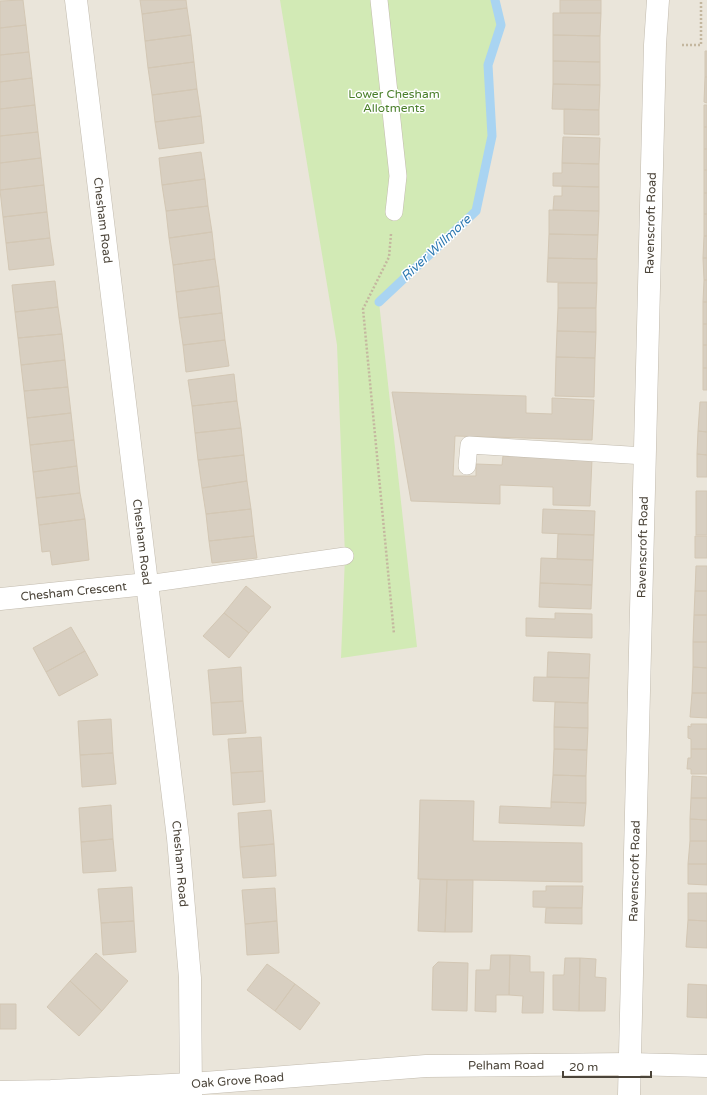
<svg xmlns="http://www.w3.org/2000/svg" width="707" height="1095" font-family="'Varela Round',sans-serif">
<rect width="100%" height="100%" fill="#f6f3ec"/>
<path fill="#eae5da" d="M0 0H707V1095H0Z"/>
<path fill="#d2eab5" d="M280 0H495L501 25 488 65 492 136 476 211 379 302 417 647 341 658 345 556 337 345Z"/>
<g fill="none" stroke-linecap="round" stroke-linejoin="round">
<path stroke="#a9d4f2" stroke-width="9" d="M379 302 476 211 492 136 488 65 501 25 495 0"/>
</g>
<path fill="#d8cfc1" stroke="#d3c7b4" d="M23 0 26 25 0 28V1Z
M140 0H186L187 8 142 14Z
M560 0H601V13H560Z
M187 8 191 35 145 41 142 14Z
M553 13H601L600 36 553 35Z
M26 25 29 52 0 55V28Z
M191 35 194 62 148 68 145 41Z
M553 35 600 36V62L553 61Z
M705 51H707V77H705Z
M29 52 32 78 0 82V55Z
M553 61 600 62V85L553 84Z
M194 62 197 89 152 95 148 68Z
M705 77H707V103L704 102Z
M32 78 35 105 0 109V82Z
M553 84 600 85 599 110 552 109Z
M197 89 201 116 155 122 152 95Z
M35 105 38 132 0 136V109Z
M704 105H707V127H704Z
M564 109 599 110V135L564 134Z
M201 116 204 143 159 149 155 122Z
M704 127H707V149H704Z
M38 132 41 158 0 163V136Z
M563 137 600 138 599 164 562 163Z
M704 149H707V170H704Z
M201 152 205 179 162 185 159 158Z
M41 158 44 185 0 190V163Z
M562 163 599 164V187L553 186V173H562Z
M704 170H707V193H704Z
M205 179 208 206 166 211 162 185Z
M44 185 47 212 3 217 0 190Z
M562 186 599 187V211L553 210 554 196H562Z
M704 193H707V214H704Z
M208 206 212 232 169 238 166 211Z
M549 210 599 211 598 235 549 234Z
M47 212 50 238 6 243 3 217Z
M704 214H707V236H704Z
M212 232 215 259 173 265 169 238Z
M549 234 598 235 597 259 548 258Z
M704 236H707V258H703Z
M50 238 54 265 9 270 6 243Z
M548 258 597 259V283L547 282Z
M703 258H707V280H704Z
M215 259 219 286 176 292 173 265Z
M704 280H707V302H703Z
M55 281 58 307 15 312 12 285Z
M558 283H597L596 308H558Z
M219 286 222 313 179 318 176 292Z
M703 302H707V324H703Z
M58 307 62 334 18 338 15 312Z
M558 308H596V332L557 331Z
M222 313 225 340 183 345 179 318Z
M703 324H707V345H703Z
M557 331 596 332 595 358 556 357Z
M62 334 65 360 21 365 18 338Z
M225 340 229 366 186 372 183 345Z
M703 345H707V368H703Z
M556 357 595 358 594 397 555 396Z
M65 360 68 387 24 391 21 365Z
M703 368H707V390H703Z
M234 374 237 401 192 406 188 380Z
M68 387 71 413 27 418 24 391Z
M392 392 526 396V413L552 414V398L594 400 592 440 455 436 453 476H476V464L502 465 503 456 592 459 590 506 553 505V487L500 485V504L411 501Z
M237 401 241 428 195 433 192 406Z
M700 402H707V432L698 431Z
M71 413 74 440 30 445 27 418Z
M241 428 244 455 198 460 195 433Z
M698 431 707 432V455L697 454Z
M74 440 77 466 33 472 30 445Z
M697 454 707 455V477H697Z
M244 455 247 481 202 488 198 460Z
M77 466 80 493 36 498 33 472Z
M247 481 251 509 206 514 202 488Z
M696 491H707V535H696Z
M80 493 85 519 39 525 36 498Z
M251 509 254 536 209 541 206 514Z
M543 509 595 511 594 535 542 533Z
M85 519 89 560 52 565 50 551 42 552 39 525Z
M558 534 594 535 593 560 557 559Z
M254 536 257 558 212 563 209 541Z
M695 536H707V558H695Z
M541 558 593 560 592 585 540 583Z
M696 566H707V591H695Z
M540 583 592 585 591 609 539 607Z
M246 586 271 607 249 633 224 613Z
M695 591H707V615H694Z
M224 613 249 633 229 658 203 636Z
M555 613 592 614V638L526 636V618L555 619Z
M694 615H707V642H693Z
M71 627 85 651 46 672 33 648Z
M693 642H707V668L693 667Z
M85 651 98 675 59 696 46 672Z
M548 652 590 654 589 678 547 677Z
M241 667 243 701 211 703 208 670Z
M693 667 707 668V693H692Z
M534 677 589 678 588 703 533 701Z
M692 693H707V718L690 717Z
M243 701 246 733 213 735 211 703Z
M555 702 588 703V728L554 727Z
M111 719 113 753 80 755 78 721Z
M691 724H707V749H691V739L688 738V726L691 727Z
M554 727 588 728 587 750 554 749Z
M261 737 263 771 231 773 228 739Z
M554 749 587 750 586 776 553 775Z
M691 749H707V774H691V769H687L688 758H691Z
M113 753 116 784 82 787 80 755Z
M263 771 265 802 233 805 231 773Z
M553 775 586 776V803L551 802Z
M692 776 707 777V798H691Z
M691 798H707V820L690 819Z
M420 800 474 801 473 841 582 843V882L418 879Z
M551 802 586 803 584 826 499 823 500 806 551 808Z
M111 805 113 839 81 842 79 808Z
M271 810 274 844 240 847 238 813Z
M690 819 707 820V841H690Z
M113 839 116 871 83 873 81 842Z
M690 841H707V864H688Z
M274 844 276 876 243 878 240 847Z
M688 864H707V885L688 884Z
M420 879 447 880 445 932 418 931Z
M447 880H473L472 932H445Z
M546 886H583L582 908 533 907V891H546Z
M132 887 134 921 101 923 98 889Z
M275 888 277 921 245 924 242 890Z
M688 893H707V921L688 920Z
M546 908H582V924L545 923Z
M688 920 707 921V948L686 947Z
M134 921 136 952 103 955 101 923Z
M277 921 279 953 247 955 245 924Z
M96 953 128 981 102 1011 70 981Z
M491 955H510L509 995H496V1012L475 1011 476 970H490Z
M510 955 530 956V972H544L543 1013H522L523 996 509 995Z
M565 958H580L579 1011 553 1010V975H564Z
M580 958 596 959 595 977 606 978 605 1011H579Z
M438 962 468 963 467 1011 432 1010 433 967Z
M267 964 295 984 275 1011 247 990Z
M70 981 102 1011 79 1036 47 1007Z
M295 984 320 1003 300 1030 275 1011Z
M688 984 707 985V1018L687 1017Z
M0 1004H16V1029H0Z"/>
<g fill="none" stroke-linecap="round" stroke-linejoin="round">
<defs>
<path id="lane" d="M379 0 398 176 394 212
M467 466 469 445 645 456
M147 584 345 556"/>
<g id="street">
<path id="s1" d="M76 0 178 838 190 978 191 1095"/>
<path id="s2" d="M0 599 147 584"/>
<path id="s3" d="M0 1092 51 1091 191 1084 426 1066 630 1064 707 1066"/>
<path id="s4" d="M629 1095 655 45 658 0"/>
</g>
</defs>
<use href="#lane" stroke="#c2bbae" stroke-width="18"/>
<use href="#street" stroke="#c2bbae" stroke-width="23"/>
<path stroke="#c4b79f" stroke-width="2.5" stroke-dasharray="2 2" stroke-linecap="butt" d="M682 45H701V0
M391 234 389 257 363 309 394 634"/>
<use href="#lane" stroke="#fff" stroke-width="17"/>
<use href="#street" stroke="#fff" stroke-width="22"/>
</g>
<g text-anchor="middle" dominant-baseline="central" stroke-width="3" stroke-linejoin="round" paint-order="stroke">
<g font-size="12" fill="#4a7f2a" stroke="#fff">
<text x="394" y="94">Lower Chesham<tspan x="394" dy="14">Allotments</tspan></text>
</g>
<g font-size="12" fill="#4b4439" stroke="#fff">
<text stroke="none"><textPath href="#s1" startOffset="222">Chesham Road</textPath></text>
<text stroke="none"><textPath href="#s4" startOffset="872">Ravenscroft Road</textPath></text>
<text stroke="none"><textPath href="#s1" startOffset="546">Chesham Road</textPath></text>
<text stroke="none"><textPath href="#s4" startOffset="548">Ravenscroft Road</textPath></text>
<text stroke="none"><textPath href="#s2" startOffset="74">Chesham Crescent</textPath></text>
<text stroke="none"><textPath href="#s1" startOffset="870">Chesham Road</textPath></text>
<text stroke="none"><textPath href="#s4" startOffset="224">Ravenscroft Road</textPath></text>
<text stroke="none"><textPath href="#s3" startOffset="507">Pelham Road</textPath></text>
<text stroke="none"><textPath href="#s3" startOffset="238">Oak Grove Road</textPath></text>
</g>
<g font-size="13" font-style="italic" fill="#2e7ab2" stroke="#fff">
<text transform="translate(436 248) rotate(-43)">River Willmore</text>
</g>
</g>
<path d="M563 1071v6h88v-6" fill="none" stroke="#4b4439" stroke-width="2"/>
<text x="569" y="1071" font-size="12" fill="#4b4439" stroke="#ffffff" stroke-width="3" paint-order="stroke">20 m</text>
</svg>
